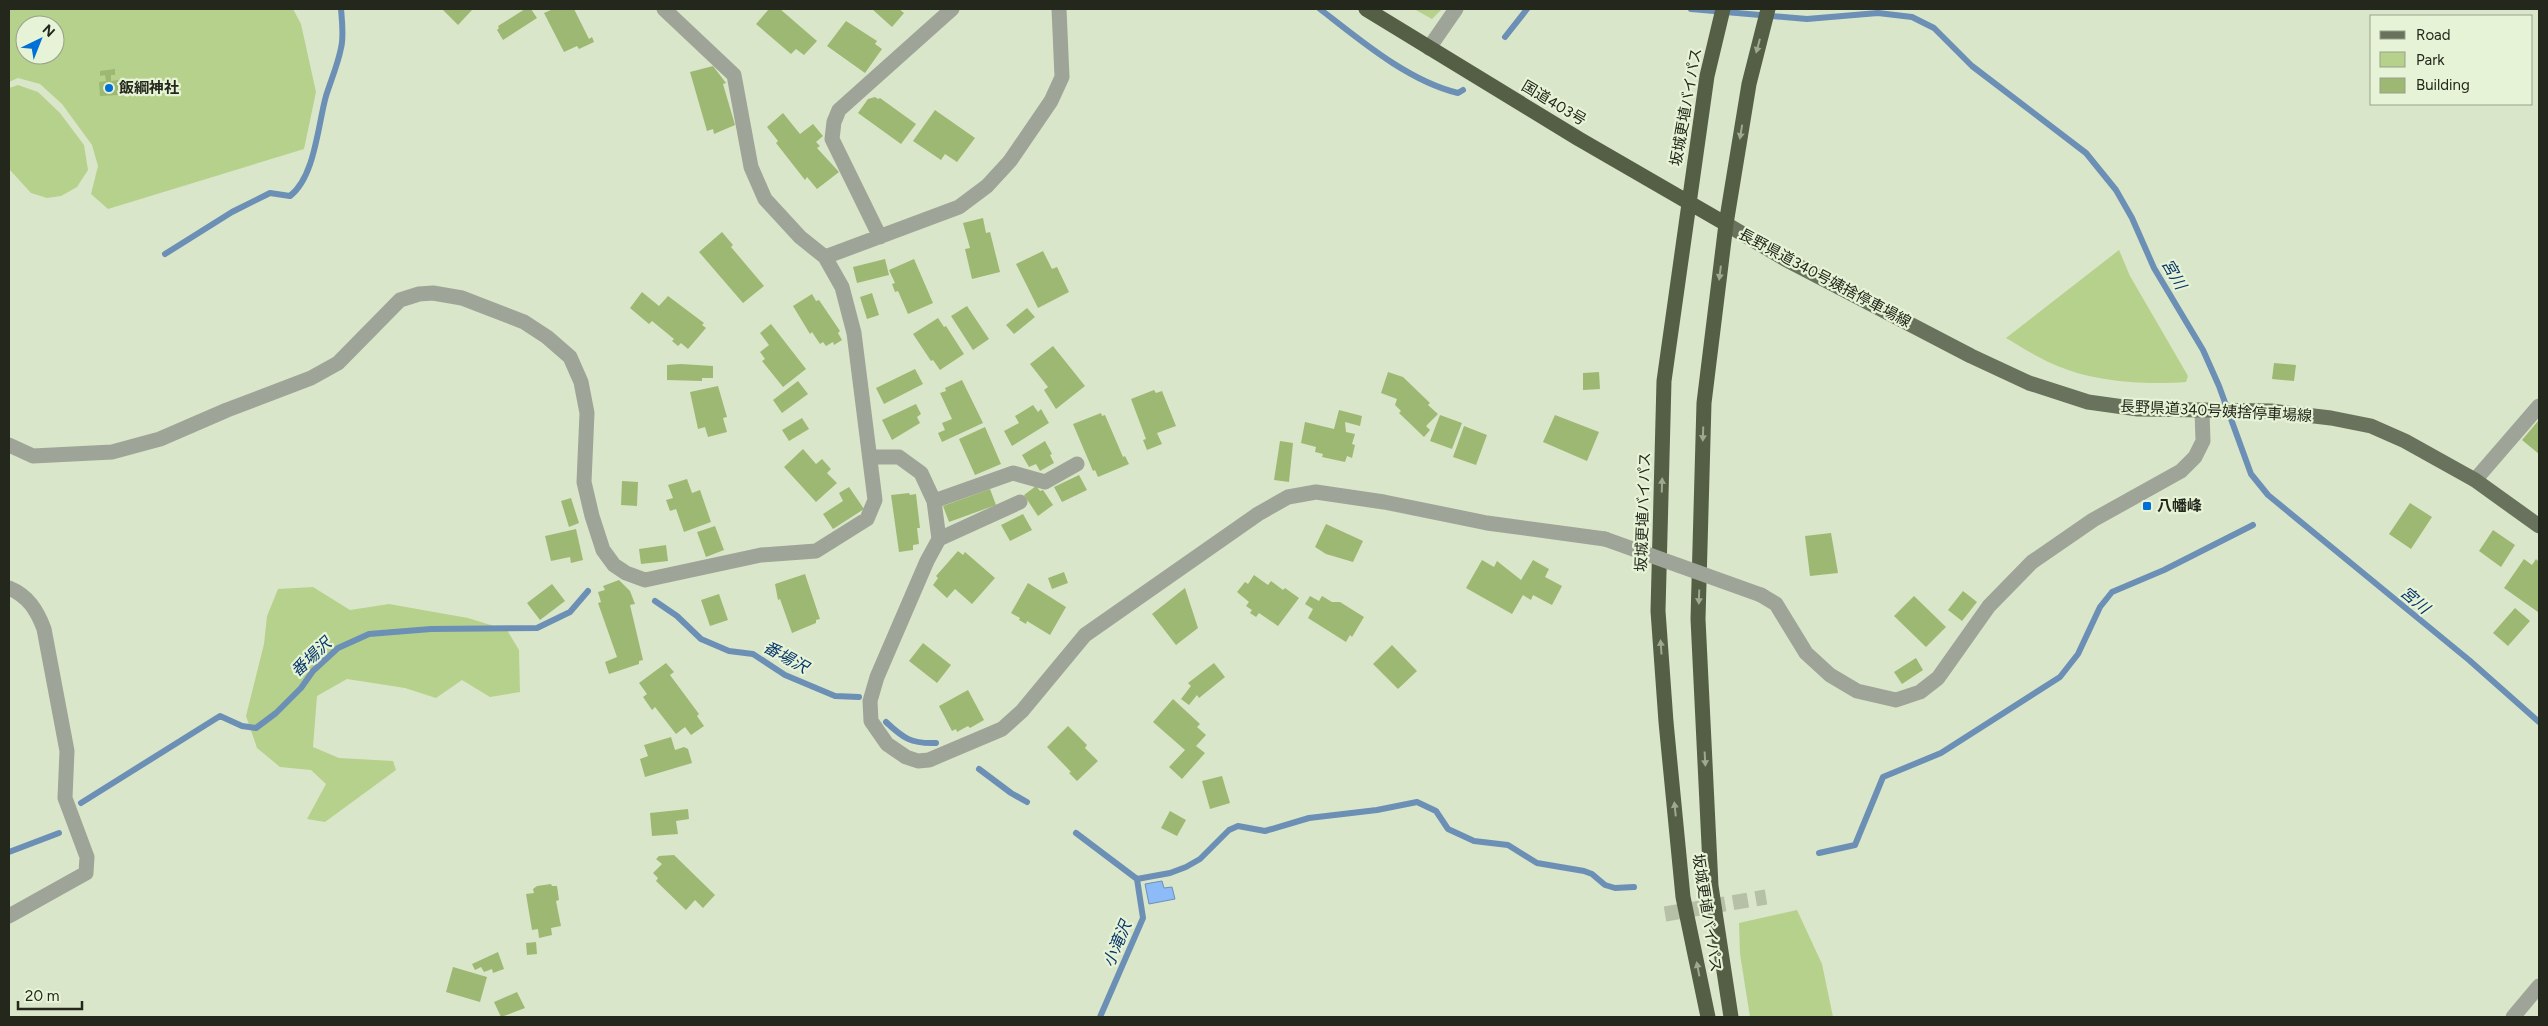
<svg xmlns="http://www.w3.org/2000/svg" width="2548" height="1026" font-family="Figtree,'Noto Sans JP',sans-serif">
<rect width="100%" height="100%" fill="#dae6c9"/>
<path fill="#b6d18c" fill-rule="evenodd" d="M9 9H293L301 24 316 92 304 149 108 209 91 194 98 166 92 145 62 104 40 84 18 78 9 82ZM25 25H55V55H25Z
M1414 9H1442L1432 19Z
M18 85 38 92 60 113 84 145 88 170 77 187 61 196 47 198 31 193 9 169V88Z
M2119 250 2130 276 2188 376 2186 382C2144 385 2092 382 2053 364 2037 357 2021 347 2006 338Z
M313 587 350 610 389 604 468 618 507 630 519 650 520 692 490 697 462 680 436 698 405 688 347 679 317 696 313 747 339 758 393 761 396 770 325 822 307 819 326 784 311 770 280 767 257 748 246 716 264 644 267 616 278 589Z
M1797 910 1822 964 1833 1017H1750L1740 954 1739 923Z"/>
<path fill="#8cbbf7" stroke="#6c8fb5" d="M1162 881 1164 888 1172 887 1175 899 1149 904 1145 884Z"/>
<g fill="none" stroke-linecap="round" stroke-linejoin="round">
<path stroke="#6c8fb5" stroke-width="6" d="M1320 9C1360 40 1408 81 1458 93L1463 90
M1691 9 1807 19 1878 13 1912 17 1934 28 1972 66 2086 153 2116 190 2132 218 2154 268 2203 350 2219 386 2251 474 2268 495 2469 660 2539 722
M1505 37 1527 9
M165 254 232 212 270 193 290 196C315 177 318 124 326 96 331 80 338 64 341 48 344 36 342 21 341 9
M655 601 677 616 701 639 729 651 753 654 785 675 835 696 859 697
M886 722C903 738 911 744 936 743
M979 769 1011 793 1027 802
M81 803 220 716 242 726 256 728 276 713 301 688 313 671 338 648 369 634 431 629 537 628 570 612 588 591
M1076 833 1137 879
M9 852 59 833
M1819 853 1855 845 1883 777 1941 753 2060 677 2078 654 2100 607 2112 592 2164 570 2253 525
M1137 879 1170 873 1186 867 1200 859 1229 830 1238 826 1265 831 1309 818 1377 810 1417 802 1436 811 1448 829 1474 841 1508 845 1537 863 1584 871 1592 874 1605 885 1615 888 1634 887
M1100 1017 1143 918 1137 879"/>
</g>
<path fill="#9db872" d="M442 9H473L458 25Z
M525 9H531L537 18 503 40 497 30 499 28 498 26Z
M553 9H574L589 39 592 37 594 42 579 49 577 46 564 52 544 13Z
M769 9H780L817 41 804 55 796 49 791 54 756 24Z
M872 9H899L904 13 892 27Z
M846 21 877 41 875 44 882 49 865 73 827 46Z
M713 66 726 83 723 84 735 125 714 134 713 129 707 131 690 72Z
M115 69V75H111V81L118 80 119 95 100 96 99 82 106 81 105 75 100 76V71Z
M875 97 878 99 880 98 916 124 901 144 858 113 868 99Z
M935 110 975 138 957 162 945 154 941 160 913 141Z
M783 113 800 134 813 124 823 136 816 142 820 146 817 148 839 172 817 189 807 177 805 180 776 143 778 141 767 127Z
M983 218 986 233 990 232 1000 272 972 279 965 249 970 248 963 223Z
M722 232 733 245 731 247 764 286 743 303 699 252Z
M1043 251 1052 269 1057 267 1069 292 1038 308 1016 264Z
M885 259 889 275 857 283 853 267Z
M914 259 933 303 908 314 898 291 895 292 892 284 895 283 889 270Z
M642 292 659 306 668 296 704 323 702 325 706 328 688 349 681 343 678 346 672 341 674 339 652 321 649 324 630 308Z
M872 293 879 315 867 319 860 297Z
M812 294 816 301 819 300 840 331 838 333 842 340 834 345 833 342 826 346 823 342 820 344 812 332 810 334 793 306Z
M967 306 989 339 973 350 951 316Z
M1027 308 1035 317 1014 334 1006 325Z
M938 318 944 327 946 326 964 354 940 370 933 360 931 361 913 334Z
M771 324 806 369 783 387 762 361 765 359 760 352 769 345 760 333Z
M1053 346 1085 386 1056 409 1044 390 1048 387 1030 364Z
M2274 363 2296 365 2294 381 2272 379Z
M681 364 713 366V378H702V381L667 380V365Z
M915 369 923 384 884 404 876 388Z
M1388 372 1403 377 1430 403 1428 405 1438 414 1426 426 1430 430 1424 437 1399 413 1401 411 1395 405 1397 399 1381 393Z
M1599 372 1600 389 1583 390V373Z
M962 380 983 423 942 442 938 433 945 430 942 423 952 419 940 393 946 391 945 388Z
M798 381 808 394 782 413 773 400Z
M718 386 727 417 723 418 727 432 708 437 705 427 698 429 690 392Z
M1154 390 1156 393 1162 391 1176 426 1157 433 1162 444 1147 450 1143 440 1146 439 1131 399Z
M916 404 921 414 917 417 920 423 892 440 882 420Z
M1033 405 1038 412 1041 409 1049 423 1012 446 1004 431 1019 423 1015 416Z
M1339 410 1362 416 1360 426 1345 422 1346 432 1355 434 1352 444 1355 445 1352 458 1347 456 1345 462 1322 457 1323 454 1315 452 1316 447 1301 443 1305 422 1334 429Z
M1101 413 1102 416 1105 415 1123 457 1125 456 1129 464 1098 477 1095 470 1093 471 1073 424Z
M1440 415 1462 423 1452 449 1430 441Z
M1555 415 1599 432 1587 461 1543 442Z
M802 418 809 429 789 441 782 430Z
M2538 421 2539 422V454L2522 440Z
M1464 426 1487 435 1476 465 1453 457Z
M985 427 1001 464 975 475 959 439Z
M1045 441 1052 454 1050 455 1054 463 1040 471 1036 464 1029 467 1022 455Z
M1280 441 1293 443 1289 482 1274 480Z
M803 449 816 464 822 459 831 469 827 473 837 483 816 502 784 467Z
M1079 475 1087 490 1062 502 1054 487Z
M687 479 692 493 700 490 711 522 684 532 676 509 670 511 666 500 673 498 668 485Z
M622 481 638 482 637 506 621 505Z
M1036 486 1040 491 1043 490 1053 505 1038 516 1024 495Z
M849 487 864 509 833 529 823 514 843 501 839 493Z
M990 489 996 505 949 522 943 506Z
M909 493 910 495 916 494 920 528H917L919 544 913 545V550L899 552 891 495Z
M571 498 579 523 569 527 561 501Z
M2410 503 2432 517 2411 549 2389 534Z
M1023 514 1032 530 1010 541 1001 525Z
M1326 524 1363 541 1353 562 1326 554 1315 547Z
M715 526 724 550 706 557 697 532Z
M576 529 583 560 571 563 570 557 551 561 545 536Z
M2493 530 2515 545 2501 567 2479 551Z
M1831 533 1838 573 1810 576 1805 536Z
M666 545 668 561 641 564 639 549Z
M958 551 963 555 965 552 995 578 972 604 955 589 947 598 933 585 938 578 936 576Z
M2524 559 2532 565 2536 559 2539 562 2538 612 2504 588Z
M1482 560 1494 567 1497 561 1521 580 1533 560 1549 569 1545 577 1562 586 1552 605 1533 595 1531 600 1523 595 1512 614 1466 588Z
M1064 572 1068 583 1052 589 1048 578Z
M805 574 820 619 816 620V623L792 633 780 599 778 600 775 584Z
M1254 575 1268 585 1271 581 1283 590 1285 588 1299 598 1278 626 1259 613 1256 617 1250 613 1252 610 1246 606 1249 602 1237 592 1245 582 1248 584Z
M619 580 630 591 635 604 630 605 643 660 639 661V664L609 674 605 662 617 657 598 603 601 602 598 592 605 590 603 586Z
M1028 583 1066 607 1050 635 1027 621 1026 624 1019 620 1020 618 1011 613Z
M552 584 565 601 540 620 527 603Z
M1185 588 1198 628 1176 645 1152 614Z
M1963 591 1977 602 1962 621 1948 610Z
M719 594 728 620 710 626 701 600Z
M1310 596 1319 601 1322 596 1332 602H1340L1364 617 1352 637 1350 635 1346 642 1308 618 1313 609 1305 604Z
M1914 596 1946 627 1926 647 1894 616Z
M2515 608 2530 621 2508 646 2493 633Z
M923 643 951 665 937 683 909 661Z
M1392 645 1417 671 1398 689 1373 664Z
M1916 658 1923 670 1902 684 1894 672Z
M666 663 674 672 670 675 699 714 697 716 704 726 691 735 685 727 676 734 655 707 652 710 643 697 647 694 639 683Z
M1214 663 1225 677 1199 698 1197 695 1189 705 1181 699 1191 686 1188 683Z
M968 690 984 720 970 728 968 726 957 732 956 729 952 731 939 706Z
M1173 699 1200 724 1197 727 1206 735 1196 746 1205 753 1182 779 1169 767 1185 750 1153 722Z
M1068 726 1087 745 1085 748 1098 761 1077 781 1069 773 1071 772 1047 747Z
M671 737 675 750 684 747 688 749 692 763 645 777 640 759 648 756 644 745Z
M1222 776 1230 803 1210 809 1202 781Z
M688 809 689 819 676 821 678 834 652 836 650 813Z
M1170 811 1186 820 1177 836 1161 828Z
M674 855 715 895 703 908 695 900 686 910 656 881 658 878 653 873 662 864 656 859 659 856Z
M551 884 552 886H557L559 900 556 901 561 926 551 928 552 935 539 938 538 929 532 930 526 894 534 893 533 889 537 886Z
M536 942 537 954 527 955 526 943Z
M498 952 504 969 493 973 492 969 484 972 481 967 475 970 472 964Z
M453 967 487 977 480 1002 446 992Z
M517 992 525 1008 501 1017 494 1002Z"/>
<g fill="none" stroke-linecap="round" stroke-linejoin="round">
<path stroke="#b5c0a6" stroke-width="15" stroke-dasharray="15 8" stroke-linecap="butt" d="M1665 914 1766 897"/>
<path stroke="#9fa498" stroke-width="15" d="M1429 48 1456 9
M880 237 832 139 834 122 839 110 952 9
M825 257 959 207 987 186 1010 161 1051 101 1062 77 1059 9
M9 445 33 456 112 452 160 439 227 410 311 378 338 363 400 300 419 294 433 293 462 298 524 322 547 337 570 357 581 382 587 413 584 482 592 516 603 550 614 565 626 573 645 580 761 555 816 551 867 519 875 500 854 333 842 287 825 257 800 237 765 199 751 167 734 75 664 9
M870 457H899L921 473 934 501 939 539 927 561 877 677 870 701 871 721 887 744 906 757 918 761 929 760 1002 729 1022 711 1085 635 1258 514 1288 497 1316 492 1384 502 1487 523 1605 539
M2475 480 2539 406
M934 501 1013 473 1045 482 1077 464
M939 539 1020 502
M9 588C28 596 37 610 44 629L67 751 65 798 87 857 86 873 9 916
M1761 595 1776 604 1806 653 1830 675 1857 691 1896 700 1920 692 1938 678 1989 606 2032 562 2093 520 2181 471 2195 457 2203 441 2202 411
M2513 1017 2539 986"/>
<path stroke="#69725c" stroke-width="15" d="M1726 224 1785 259 1971 356 2029 383 2088 402 2138 409 2271 411 2331 418 2371 426 2405 441 2475 480 2539 526"/>
<path stroke="#555f46" stroke-width="15" d="M1366 9 1579 139 1726 224
M1708 1017 1683 897 1666 722 1658 611 1664 381 1707 76 1723 9
M1731 1017 1711 886 1698 619 1704 403 1726 224 1749 84 1768 9"/>
<path stroke="#9fa498" stroke-width="15" d="M1605 539 1761 595"/>
</g>
<defs><path id="oneway-solid" d="M-6-.8H1V-3.2L6.5 0L1 3.2V.8H-6Z" transform="scale(1.25)"/></defs>
<g fill="#9ea98e">
<use href="#oneway-solid" transform="translate(1758 46) rotate(105)"/>
<use href="#oneway-solid" transform="translate(1741 132) rotate(99)"/>
<use href="#oneway-solid" transform="translate(1720 273) rotate(97)"/>
<use href="#oneway-solid" transform="translate(1703 434) rotate(92)"/>
<use href="#oneway-solid" transform="translate(1662 485) rotate(-88)"/>
<use href="#oneway-solid" transform="translate(1699 597) rotate(92)"/>
<use href="#oneway-solid" transform="translate(1661 647) rotate(-94)"/>
<use href="#oneway-solid" transform="translate(1705 759) rotate(87)"/>
<use href="#oneway-solid" transform="translate(1675 809) rotate(-96)"/>
<use href="#oneway-solid" transform="translate(1698 969) rotate(-101)"/>
</g>
<g fill="#006fd6" stroke="#e7f3d6" stroke-width="2">
<circle cx="109" cy="88" r="5"/>
<rect x="2142" y="501" width="10" height="10" rx="2.5"/>
</g>
<g text-anchor="middle" dominant-baseline="central" stroke-width="4.5" stroke-linejoin="round" paint-order="stroke">
<g font-size="15" font-weight="bold" fill="#23271c" stroke="#e7f3d6" text-anchor="start">
<text x="119" y="88">飯綱神社</text>
<text x="2157" y="506">八幡峰</text>
</g>
<g font-size="15" fill="#23271c" stroke="#e7f3d6">
<text transform="translate(1554 103) rotate(31)">国道403号</text>
<text transform="translate(1686 107) rotate(-80)">坂城更埴バイパス</text>
<text transform="translate(1825 278) rotate(28)">長野県道340号姨捨停車場線</text>
<text transform="translate(2216 411) rotate(3)">長野県道340号姨捨停車場線</text>
<text transform="translate(1643 512) rotate(-88)">坂城更埴バイパス</text>
<text transform="translate(1707 913) rotate(81)">坂城更埴バイパス</text>
</g>
<g font-size="16" font-style="italic" fill="#06366b" stroke="#e7f3d6">
<text transform="translate(2174 274) rotate(60)">宮川</text>
<text transform="translate(2415 600) rotate(40)">宮川</text>
<text transform="translate(311 657) rotate(-43)">番場沢</text>
<text transform="translate(786 657) rotate(29)">番場沢</text>
<text transform="translate(1117 944) rotate(-67)">小滝沢</text>
</g>
</g>
<rect width="2548" height="1026" fill="none" stroke="#23271c" stroke-width="20"/>
<rect x="2370" y="15" width="162" height="90" fill="#e7f3d6" stroke="#99a18c"/>
<rect x="2380" y="31" width="25" height="8" fill="#69725c" stroke="#99a18c"/>
<text x="2416" y="40" font-size="15" fill="#23271c">Road</text>
<rect x="2380" y="52" width="25" height="15" fill="#b6d18c" stroke="#99a18c"/>
<text x="2416" y="65" font-size="15" fill="#23271c">Park</text>
<rect x="2380" y="78" width="25" height="15" fill="#9db872" stroke="#99a18c"/>
<text x="2416" y="90" font-size="15" fill="#23271c">Building</text>
<g transform="translate(40 40) rotate(43)"><circle r="24" fill="#e7f3d6" stroke="#99a18c"/>
<path d="M0-4L9 19L0 12L-9 19Z" fill="#006fd6"/>
<text y="-8" font-size="14" font-weight="bold" text-anchor="middle" fill="#23271c">N</text>
</g>
<path d="M18 1001v8h64v-8" fill="none" stroke="#23271c" stroke-width="2.5"/>
<text x="25" y="1001" font-size="15" fill="#23271c" stroke="#e7f3d6" stroke-width="4" paint-order="stroke">20 m</text>
</svg>
